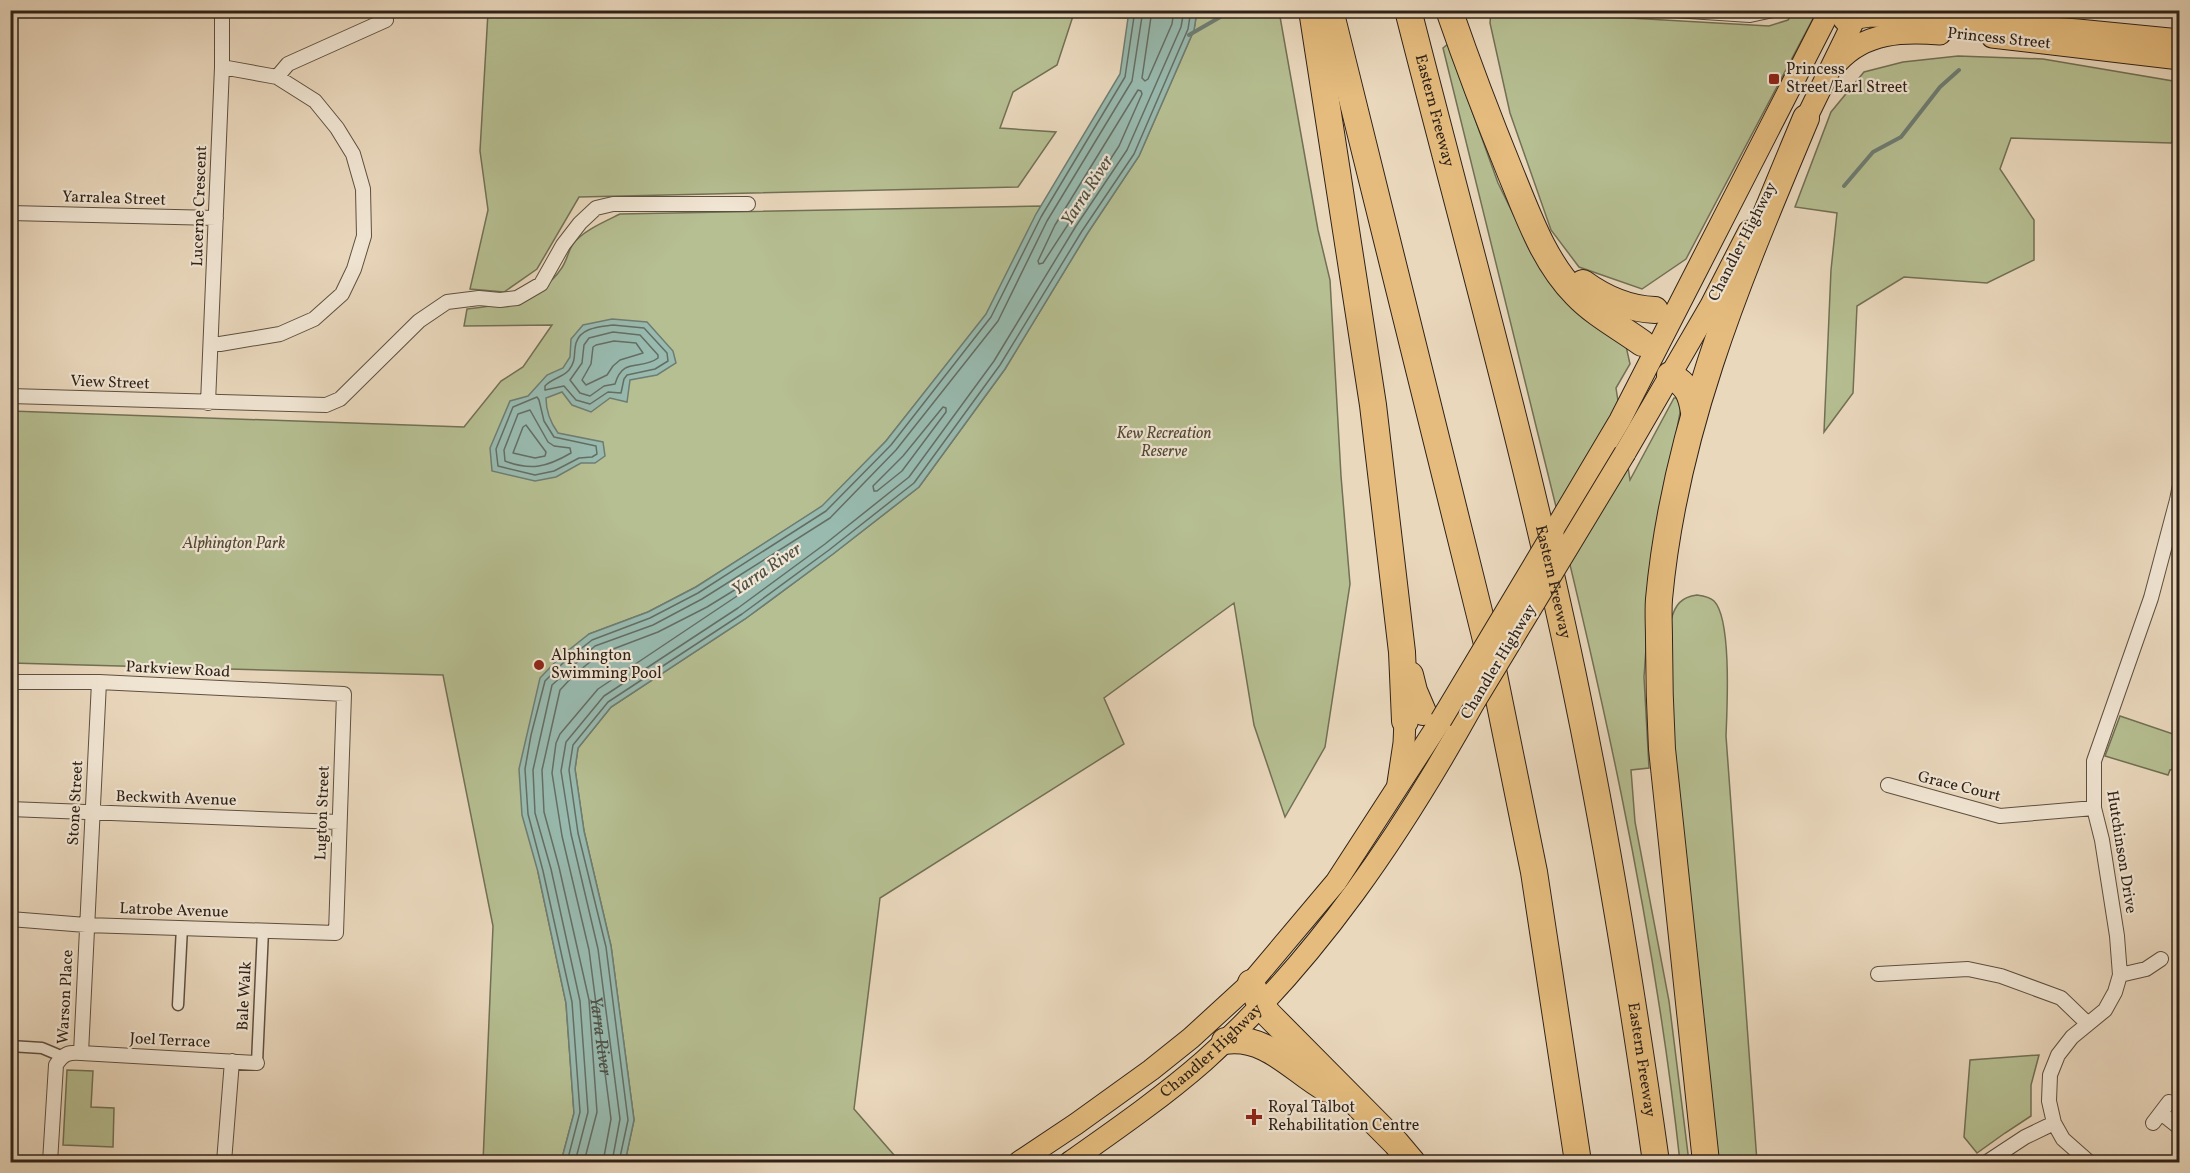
<svg xmlns="http://www.w3.org/2000/svg" width="2190" height="1173" font-family="Vollkorn,serif">
<rect width="100%" height="100%" fill="#ead8bd"/>
<filter id="stains"><feTurbulence type="fractalNoise" baseFrequency=".00333" numOctaves="4"/><feColorMatrix values="0 0 0 0 .2 0 0 0 0 .09 0 0 0 0 .02 0 0 0 .5 -.17"/></filter>
<radialGradient id="worn" r=".72"><stop offset=".6" stop-color="#630" stop-opacity="0"/><stop offset="1" stop-color="#630" stop-opacity=".3"/></radialGradient>
<path fill="#b6bf92" stroke="#727055" stroke-width="1.5" d="M1197 11H1279L1318 230 1330 280 1341 476 1350 584 1325 747 1285 817 1254 725 1234 603 1104 698 1124 744 880 898 854 1109 894 1155 878 1162H625L634 1120 611 946 584 831 575 769 578 748 611 707 745 619 833 554 919 487 1005 369 1087 234 1139 156 1194 30Z
M1508 11 1769 26 1788 20 1794 11H1805L1802 15 1809 17 1812 11H1817L1686 259 1642 289 1579 267 1551 230 1510 113 1490 23 1491 11Z
M488 12V11H1129L1128 18 1073 16 1057 65 1013 92 1000 128 1056 132 1018 187 579 197 537 269 504 292 470 289 488 210 480 151Z
M1448 44 1498 183 1521 230 1626 346 1630 364 1616 388 1630 480 1674 398H1680L1681 407 1652 565 1644 677 1649 768 1631 770 1635 822 1669 1001 1689 1162H1680C1653 913 1597 669 1536 426 1505 300 1474 174 1443 48Z
M1958 56 2043 59 2173 81 2179 95 2180 130 2171 143 2011 138 2000 169 2034 220V260L1987 283 1904 277 1857 306 1853 393 1824 432 1831 270 1837 213 1795 207 1831 112 1864 72 1903 62Z
M1041 206 986 315 886 441 823 506 696 587 648 612 589 634 538 872 566 1003 574 1113 561 1162H483L493 926 443 675 11 663V411L464 427 501 381 523 367 552 325 464 326 467 309C503 305 540 300 561 269 567 261 568 251 573 244 582 231 606 221 620 214Z
M1697 595C1704 596 1710 597 1714 601 1732 619 1727 710 1726 736L1757 1162H1718L1700 985 1680 834 1670 726 1671 620C1675 605 1681 597 1697 595Z
M2120 716 2179 736V768L2170 770 2168 775 2105 756Z
M2039 1055 2031 1085V1116L2005 1133 1977 1153 1964 1137 1970 1060Z
M67 1070 93 1071 91 1107 114 1108 113 1147 63 1145Z"/>
<path fill="#98baaf" stroke="#6e7d73" stroke-width="1.5" d="M1129 11H1197L1194 30 1139 156 1087 234 1005 369 919 487 833 554 745 619 611 707 578 748 575 769 584 831 611 946 634 1120 625 1162H561L574 1113 566 1003 538 872 522 815 519 769 540 678 560 657 589 634 648 612 696 587 822 506 886 441 986 314 1036 214 1120 74Z
M612 319 647 322 673 351 676 363 657 375 630 380 627 402 610 398 591 412 572 405 562 392 546 398C546 412 550 422 558 433L603 442 605 456 595 463H581L556 477 535 481 492 471 490 448 510 401 528 396 547 375 563 368 570 357 571 339 583 325Z"/>
<g fill="none" stroke-linecap="round" stroke-linejoin="round">
<g stroke="#646e64" stroke-width="1.5">
<path d="M1152 10 1142 78 1145 81 1148 79 1172 24 1174 10"/>
<path d="M1138 90 1141 91 1142 94 1119 146 1043 263 1039 264 1038 261 1055 225Z"/>
<path d="M613 325 644 328 667 353 668 361 655 369 627 375 624 379 621 393 608 392 590 404 576 400 564 386 545 390V386C552 378 562 378 569 370 577 359 573 354 576 343 581 327 600 327 613 325Z"/>
<path d="M613 332 640 335 658 355V358C641 371 623 356 615 384L604 386 590 396 580 393 570 380 582 363 584 345 589 338Z"/>
<path d="M614 341 636 343 643 353 620 360 613 366 607 375 586 385 582 380 591 364 593 347 596 345Z"/>
<path d="M537 397 539 400 544 421 554 437 596 446 597 454 592 457 579 458 554 471 535 475 498 466 496 449 513 407Z"/>
<path d="M943 407 946 408V412L902 471 877 491H874L873 486 903 456Z"/>
<path d="M530 410 548 442 554 446 570 448 571 453C547 467 531 471 505 461L504 450 518 414Z"/>
<path d="M526 425 546 452 545 456 535 458 513 453 523 427Z"/>
<path d="M567 1162 580 1112 572 1002 543 871 528 814 525 769 531 735 545 681 564 662 592 640 650 618 698 593 826 511 891 445 991 317 1041 217 1125 77 1135 10"/>
<path d="M575 1162 588 1112 580 1001 551 869 535 813 533 770 552 685 595 646 653 625 702 599 830 518 896 450 998 321 1047 221 1132 81 1143 10"/>
<path id="s1" d="M584 1162 597 1112 589 1000 559 867 544 812 542 770 560 690 575 674 600 654 658 632 707 607 759 575 761 577V580L598 689 560 734 556 743 552 773 562 836 589 950 611 1119 603 1162"/>
<path d="M612 1162 620 1119 598 949 571 834 561 771 566 742 604 696 738 608 825 544 909 477 994 361 1076 226 1127 150 1181 27 1184 10"/>
<path d="M619 1162 628 1120 606 947 578 833 569 770 573 745 608 702 742 614 829 550 914 483 1000 365 1082 231 1134 154 1188 29 1191 10"/>
</g>
<path stroke="#6e7d73" stroke-width="4" d="M1189 35 1222 16
M1844 186 1873 152 1901 137 1940 87 1959 70"/>
<defs>
<path id="pedestrian" d="M178 1005 182 927
M10 1046 42 1048 61 1056
M257 1063 263 930"/>
<path id="minor" d="M1674 10 1750 15 1773 10
M277 77 288 64 386 20
M10 213 216 218
M212 343 220 344 280 334 314 319 342 294 354 269 364 236 363 189 353 154 337 128 315 101 277 77 222 67
M10 396 326 405 340 399 419 321 447 302 479 298 500 300 517 298 541 284 563 245 580 223 596 208 613 204H748
M208 403 222 67V10
M10 682H99L344 694 336 933 86 925 10 919
M1888 785 2000 816 2094 808
M10 809 339 822
M1878 974 1968 969 2001 976 2061 998 2088 1024
M2120 975 2146 969 2161 959
M81 1053 257 1063
M2161 1113 2180 1128
M2153 1123 2169 1102
M50 1162 56 1065C63 1054 68 1052 81 1053L99 682
M224 1162 232 1061
M1987 1162 2025 1137 2054 1123
M2089 1162 2063 1139 2054 1123 2049 1101 2050 1075 2058 1055 2072 1037 2105 1010 2115 992 2120 975 2117 936 2102 840 2094 808V761L2151 598 2177 500 2180 485"/>
<g id="primary">
<path d="M1844 20 1870 16 1920 18 2078 30 2180 40"/>
<path d="M1992 37 2180 59"/>
<path d="M1838 62C1865 32 1903 31 1940 34"/>
<path d="M1800 131 1859 10"/>
<path d="M1625 453 1711 305 1749 231"/>
<path d="M1553 533 1620 420 1830 10"/>
<path d="M1398 783 1404 743 1405 721"/>
<path d="M1019 1162 1076 1124 1151 1070 1191 1038 1251 983 1336 882 1441 720"/>
<path id="s2" d="M1070 1162C1114 1131 1163 1097 1204 1061 1317 960 1402 833 1475 701"/>
</g>
<g id="motorway">
<path d="M1312 10 1373 405 1402 652 1405 721"/>
<path d="M1330 10 1491 660 1534 872 1578 1162"/>
<path id="s3" d="M1408 10C1466 238 1530 465 1577 695 1609 850 1634 1006 1656 1162"/>
<path d="M1449 10C1468 65 1489 120 1511 174 1528 215 1544 262 1576 294 1595 314 1620 327 1642 343"/>
<path d="M1583 283C1605 299 1628 309 1655 310"/>
<path d="M1670 375C1687 385 1691 393 1694 412"/>
<path d="M1410 675 1414 691 1423 712"/>
<path d="M1251 983 1261 1006 1270 1016 1396 1143 1412 1162"/>
<path d="M1225 1041C1267 1035 1293 1070 1327 1089"/>
<path d="M1706 1162 1662 749C1660 713 1659 677 1659 640 1659 626 1658 612 1659 599 1675 425 1740 276 1806 118"/>
</g>
</defs>
<use href="#pedestrian" stroke="#5e5041" stroke-width="13"/>
<use href="#minor" stroke="#5e5041" stroke-width="16"/>
<use href="#primary" stroke="#2f2218" stroke-width="23"/>
<use href="#motorway" stroke="#2f2218" stroke-width="28"/>
<use href="#pedestrian" stroke="#f1e6d4" stroke-width="10"/>
<use href="#minor" stroke="#f1e6d4" stroke-width="14"/>
<use href="#primary" stroke="#e5bc7e" stroke-width="21"/>
<use href="#motorway" stroke="#e5bc7e" stroke-width="26"/>
<defs>
<path id="primary-bridge" d="M1475 701 1625 453
M1441 720 1553 533"/>
</defs>
<use href="#primary-bridge" stroke="#2f2218" stroke-width="23" stroke-linecap="butt"/>
<use href="#primary-bridge" stroke="#e5bc7e" stroke-width="21"/>
</g>
<g fill="#8f2418" stroke="#f1e6d4" stroke-width="2">
<rect x="1768" y="73" width="12" height="12" rx="3"/>
<circle cx="539" cy="665" r="6"/>
<path d="M1251 1108h6v6h6v6h-6v6h-6v-6h-6v-6h6z"/>
</g>
<g text-anchor="middle" dominant-baseline="central" stroke-width="4.5" stroke-linejoin="round" paint-order="stroke">
<g font-size="16" fill="#2f2218" stroke="#f1e6d4">
<text transform="translate(1999 39) rotate(6)">Princess Street</text>
<text stroke="none"><textPath href="#s3" startOffset="104">Eastern Freeway</textPath></text>
<text transform="translate(114 199) rotate(2)">Yarralea Street</text>
<text transform="translate(200 206) rotate(-88)">Lucerne Crescent</text>
<text transform="translate(1743 242) rotate(-63)">Chandler Highway</text>
<text transform="translate(110 383) rotate(2)">View Street</text>
<text stroke="none"><textPath href="#s3" startOffset="590">Eastern Freeway</textPath></text>
<text transform="translate(1499 662) rotate(-59)">Chandler Highway</text>
<text transform="translate(178 670) rotate(3)">Parkview Road</text>
<text transform="translate(1959 787) rotate(14)">Grace Court</text>
<text transform="translate(176 799) rotate(2)">Beckwith Avenue</text>
<text transform="translate(76 803) rotate(-87)">Stone Street</text>
<text transform="translate(323 813) rotate(-88)">Lugton Street</text>
<text transform="translate(2121 852) rotate(81)">Hutchinson Drive</text>
<text transform="translate(174 911) rotate(2)">Latrobe Avenue</text>
<text transform="translate(245 996) rotate(-87)">Bale Walk</text>
<text transform="translate(66 997) rotate(-87)">Warson Place</text>
<text transform="translate(170 1041) rotate(3)">Joel Terrace</text>
<text stroke="none"><textPath href="#s2" startOffset="180">Chandler Highway</textPath></text>
<text stroke="none"><textPath href="#s3" startOffset="1076">Eastern Freeway</textPath></text>
</g>
<g font-size="16" fill="#2f2218" stroke="#f1e6d4" text-anchor="start">
<text x="1786" y="70">Princess<tspan x="1786" dy="18">Street/Earl Street</tspan></text>
<text x="551" y="656">Alphington<tspan x="551" dy="18">Swimming Pool</tspan></text>
<text x="1268" y="1108">Royal Talbot<tspan x="1268" dy="18">Rehabilitation Centre</tspan></text>
</g>
<g font-size="16" font-style="italic" fill="#514936" stroke="#f1e6d4">
<text x="1164" y="434">Kew Recreation<tspan x="1164" dy="18">Reserve</tspan></text>
<text x="234" y="544">Alphington Park</text>
</g>
<g font-size="18" font-style="italic" fill="#4e5045" stroke="#f1e6d4">
<text transform="translate(1088 191) rotate(-57)">Yarra River</text>
<text transform="translate(767 570) rotate(-34)">Yarra River</text>
<text stroke="none"><textPath href="#s1" startOffset="1282">Yarra River</textPath></text>
</g>
</g>
<rect width="2190" height="1173" fill="none" stroke="#ead8bd" stroke-width="36"/>
<rect x="12" y="12" width="2166" height="1149" fill="none" stroke="#2f2218" stroke-width="3"/>
<rect x="18" y="18" width="2154" height="1137" fill="none" stroke="#2f2218" stroke-width="1.5"/>
<rect width="100%" height="100%" filter="url(#stains)"/>
<rect width="100%" height="100%" fill="url(#worn)"/>
</svg>
